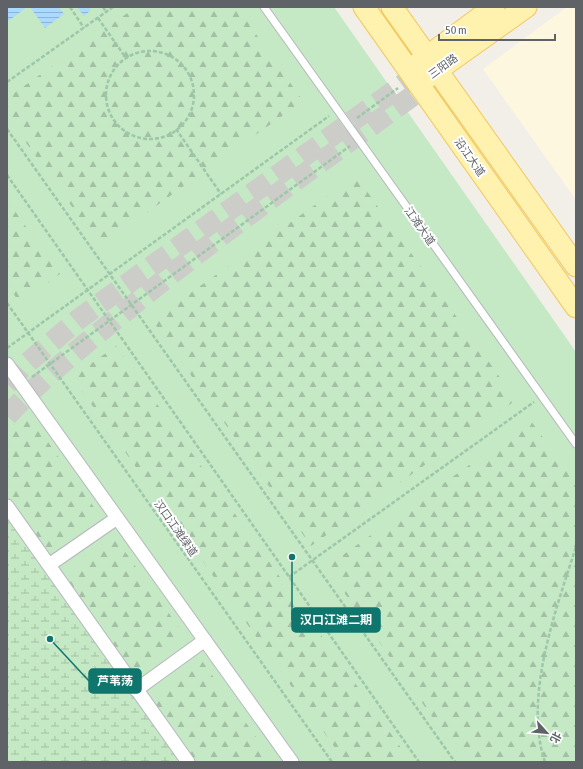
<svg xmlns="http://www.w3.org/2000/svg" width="583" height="769" font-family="'Asap Condensed','Noto Sans SC',sans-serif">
<defs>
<pattern id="forest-firs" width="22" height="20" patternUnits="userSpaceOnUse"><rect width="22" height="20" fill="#c5e8c5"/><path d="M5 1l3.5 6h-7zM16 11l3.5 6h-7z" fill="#a3c0a4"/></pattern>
<pattern id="wetland-marsh" width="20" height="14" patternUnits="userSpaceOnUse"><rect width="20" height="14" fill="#c5e8c5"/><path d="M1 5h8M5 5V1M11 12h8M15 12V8" fill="none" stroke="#a3c0a4"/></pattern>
<pattern id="water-rules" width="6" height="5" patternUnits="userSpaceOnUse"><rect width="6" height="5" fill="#aadaff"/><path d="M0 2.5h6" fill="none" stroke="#8eb4d2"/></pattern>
</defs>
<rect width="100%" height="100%" fill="#f1efe8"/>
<path fill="#fef7e0" d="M567 7H576V200L483 69Z"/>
<path fill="#c5e8c5" d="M7 7H334L576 352V762H7Z"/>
<path fill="url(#forest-firs)" d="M136 7H237L303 101 100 246 7 116V98Z
M356 176 516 400 311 546 152 320Z
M7 200 60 274 20 303 7 285Z
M116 346 411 762H345L72 377Z
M29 415 98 513 46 551 7 496V431Z
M531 421 576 483V762H464L326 567Z
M116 539 185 636 132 673 64 576Z
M202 661 273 761 272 762H195L150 698Z"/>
<path fill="url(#wetland-marsh)" d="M7 517 180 762H7Z"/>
<path fill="url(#water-rules)" d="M7 7H27L7 22Z
M30 7H59L64 14 45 28Z
M77 7H89L91 10 84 16Z"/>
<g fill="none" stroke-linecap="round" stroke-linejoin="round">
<path stroke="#ccccc8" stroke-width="21" stroke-dasharray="21 10" stroke-linecap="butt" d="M7 384 25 365 80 318 427 67
M7 416C43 377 85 344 127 310 226 228 333 154 437 78"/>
<defs>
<path id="lane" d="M264 7 576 444"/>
<path id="street" d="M7 364 292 762
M7 506 188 762
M49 565 117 518
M136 690 205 640"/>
<path id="primary" d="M364 7 576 307
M392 7 576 266
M416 65 494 7
M425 79 526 7"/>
</defs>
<use href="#lane" stroke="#b5b8bc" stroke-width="9"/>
<use href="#street" stroke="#b5b8bc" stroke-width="15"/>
<use href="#primary" stroke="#f2c960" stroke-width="23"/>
<path stroke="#9cc7a9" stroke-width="2.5" stroke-dasharray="4 2" stroke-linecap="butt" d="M70 7 84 28
M103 7 106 12
M98 18 126 58
M106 95a44 44 0 1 1 88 0a44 44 0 1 1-88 0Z
M7 82 113 7
M357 118 398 88
M7 129 455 762
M176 129 221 194
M7 175 419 762
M7 303 332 762
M7 348 329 116
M32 377 350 146
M289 577 534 402
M545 762C523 698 556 609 576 547"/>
<use href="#lane" stroke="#fff" stroke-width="7"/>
<use href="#street" stroke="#fff" stroke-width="13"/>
<use href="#primary" stroke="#fff2af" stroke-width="21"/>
</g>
<g text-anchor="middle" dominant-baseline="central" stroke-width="4" stroke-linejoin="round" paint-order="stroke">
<g font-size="11" fill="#5f6368" stroke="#fff">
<text transform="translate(443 66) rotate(-36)">三阳路</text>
<text transform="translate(470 157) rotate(55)">沿江大道</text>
<text transform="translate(420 226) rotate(55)">江滩大道</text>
<text transform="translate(176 528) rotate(55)">汉口江滩绿道</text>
</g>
</g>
<path fill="none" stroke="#0f766e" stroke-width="1.5" d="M292 557L292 620M50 639L89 681"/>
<g fill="#0f766e" stroke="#fff" stroke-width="1.5">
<circle cx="292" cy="557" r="4"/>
<circle cx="50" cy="639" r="4"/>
</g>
<g fill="#0f766e" stroke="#0f766e" stroke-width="1.5">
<rect x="292" y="608" width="88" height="24" rx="4"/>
<rect x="89" y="669" width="52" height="24" rx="4"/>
</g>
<g font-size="12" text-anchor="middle" font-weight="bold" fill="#fff">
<text x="336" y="624">汉口江滩二期</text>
<text x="115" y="685">芦苇荡</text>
</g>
<rect width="583" height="769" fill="none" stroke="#5f6368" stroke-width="16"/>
<g transform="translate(547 733) rotate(117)" stroke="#ffffff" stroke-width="3" paint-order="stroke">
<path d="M0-3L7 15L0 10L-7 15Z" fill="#5f6368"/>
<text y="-6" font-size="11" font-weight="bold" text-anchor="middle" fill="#5f6368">北</text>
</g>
<path d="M439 34v6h116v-6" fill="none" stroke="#5f6368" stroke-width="2"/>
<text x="445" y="34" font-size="12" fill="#5f6368" stroke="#ffffff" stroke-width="3" paint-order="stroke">50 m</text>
</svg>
